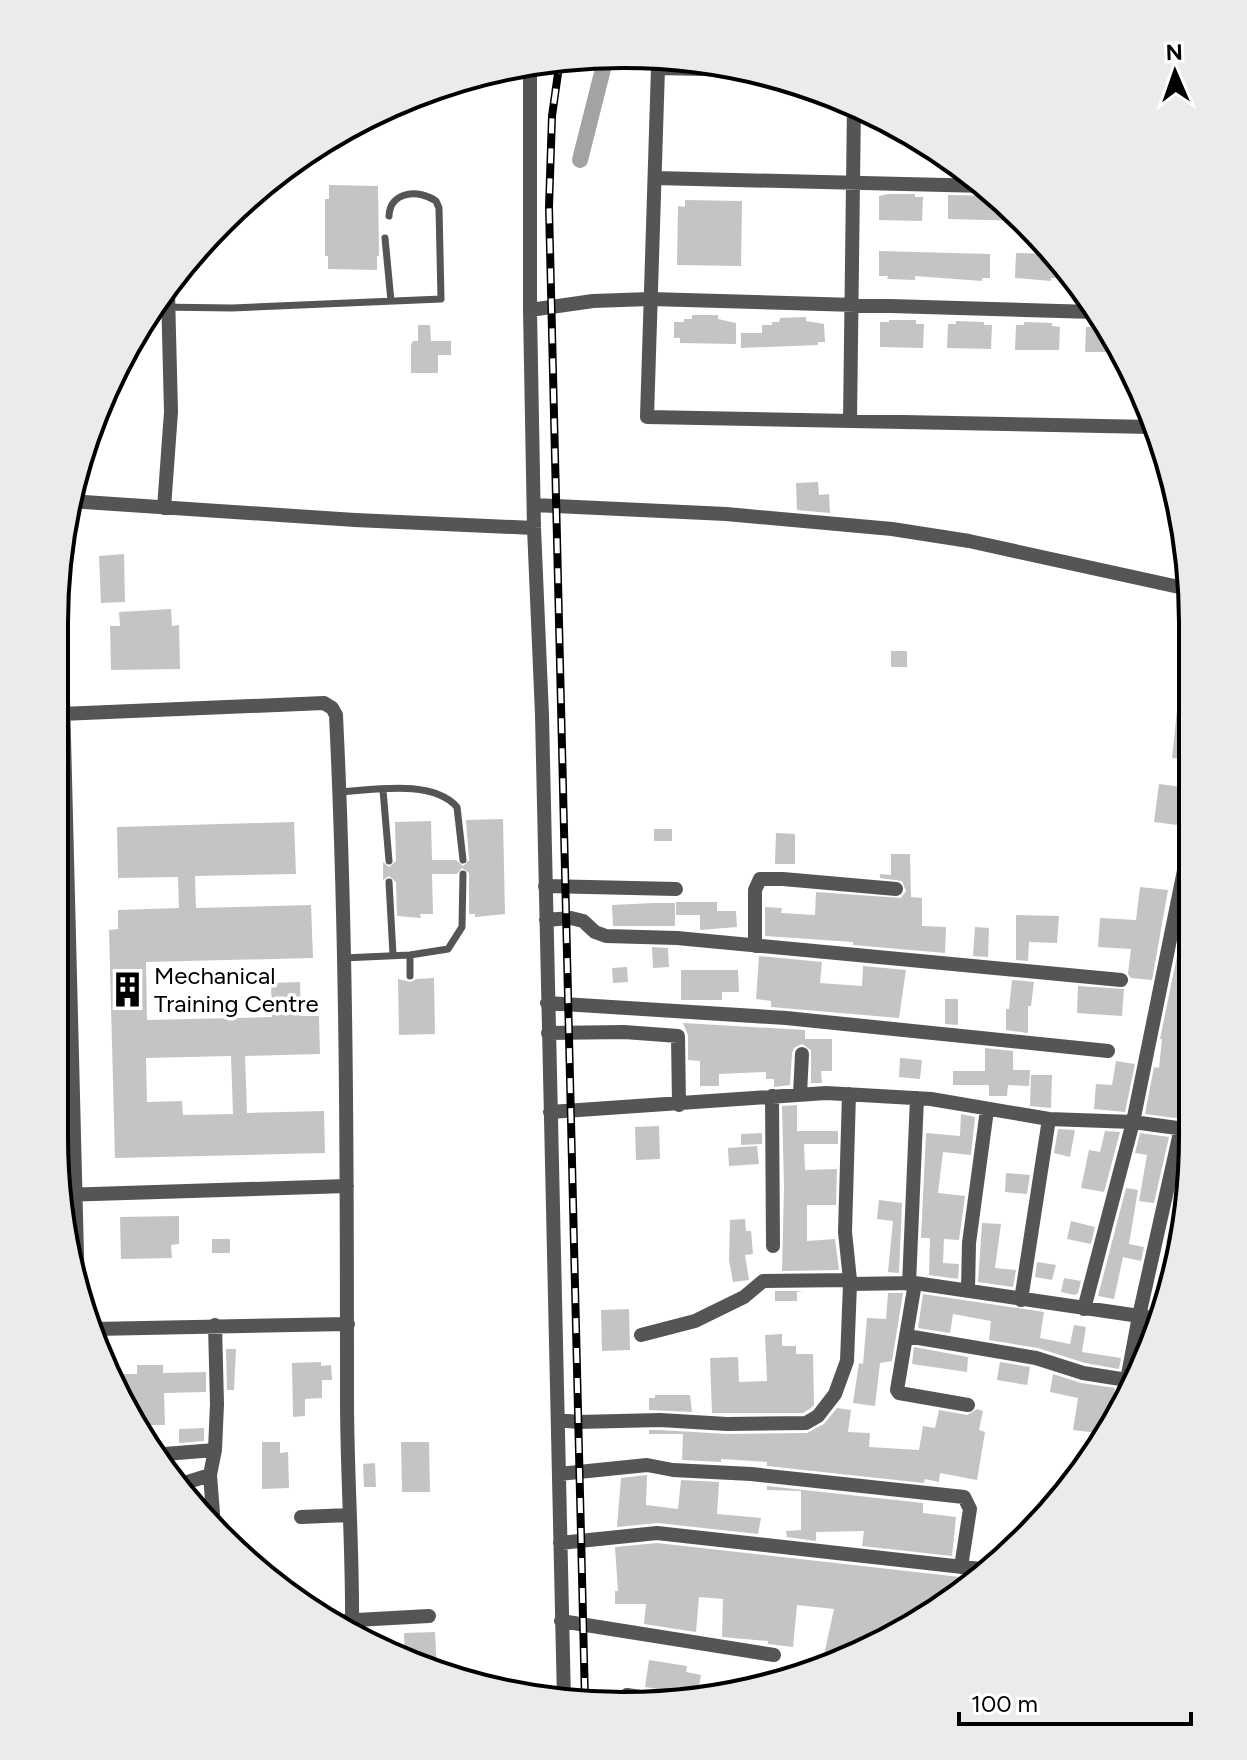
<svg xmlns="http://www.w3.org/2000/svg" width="1247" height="1760" font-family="Figtree,sans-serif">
<rect width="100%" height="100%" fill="#fff"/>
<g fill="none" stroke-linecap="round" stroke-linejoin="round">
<path stroke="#a3a3a3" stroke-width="16" d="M580 160 606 57"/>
</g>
<path fill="#c4c4c4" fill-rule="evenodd" d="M329 185 378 186 379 256H377V270L328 269V256H325V199H329Z
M888 194H915V197H923L922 221 879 220V196Z
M948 195 996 196 1023 221 948 219Z
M685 200 742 201 741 266 677 265 678 206 685 207Z
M879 251 990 254V278H982V281L915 276V280L887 279 888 276H879Z
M1016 253 1056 254 1060 260 1059 278H1051V281L1015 278Z
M692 315H718V319L736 323V344L680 343V338H674V322H684V319H692Z
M806 317V321L824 324 825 342H818V345L741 348V333H762V325H772V322H779L780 318Z
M889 320H916V324H924L923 348 880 347V322H889Z
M956 321 984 322V325H992L991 349 947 348 948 324H956Z
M1024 322 1052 323V326L1060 327 1059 350H1015L1016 325H1024Z
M418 325H430L431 341H451V355H438V373H411V345L413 341H418Z
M1094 325H1103L1121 352H1085L1086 327H1094Z
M818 482 819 495 829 494 830 513 797 510 796 483Z
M124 554 125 602 101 603 99 556Z
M171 609 172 626 179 625 180 669 111 670 110 626H120L119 612Z
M891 651H907V667H891Z
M1177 710 1189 711V760L1172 758Z
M1159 784 1190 788 1185 826 1154 822Z
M503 819 505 914 475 917V914H469V873L462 868 457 874H432L433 914H420L421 918 397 916 396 882 389 876 383 880V862L389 867 396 861 395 822 431 821 432 860H456L463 866 469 860 466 820Z
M294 822 296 874 195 876 196 908 311 905 313 958 146 962 147 1020 272 1017 271 983 300 982 301 1016H319L320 1054 245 1056 247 1113 324 1111 325 1153 115 1158 109 930 118 929V910L179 908 178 877 118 878 117 827ZM231 1056 233 1114 183 1115 182 1101 147 1102 146 1058Z
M654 829H672V841H654Z
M776 833 795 834V864H775Z
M891 854H910L911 897 922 898V926L946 927 945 953 853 945V942L765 936V907L782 908 781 913 815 915 816 892 901 898 906 891 902 881 880 878V874L891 875Z
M1140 887 1168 890 1152 980 1131 978 1128 974 1131 949 1098 947 1100 918 1136 920Z
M676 902H717V911H736L737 927 700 930V915H676Z
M654 903H675V926H613L612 905Z
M1187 907H1190L1191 1120 1145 1114 1154 1067 1159 1068 1162 1039H1160Z
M1016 915 1059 916 1057 943 1029 942 1028 961 1016 960Z
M975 927 989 928 988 957 973 956Z
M652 947 668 948 669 967 653 968Z
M759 956 822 962 820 983 862 986 863 966 906 970 899 1018 771 1007V1001L756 999Z
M627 967 628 982 613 983 612 968Z
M681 970H738L739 992H722V1000H681Z
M434 978 435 1034 399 1035 398 979 411 982 416 979Z
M1012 980 1034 982 1031 1006H1028V1033L1006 1030V1009H1009Z
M1078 986 1124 989 1122 1016 1077 1013Z
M945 999H958V1025L945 1024Z
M683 1023 805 1030V1039H832V1071H821L822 1083H811V1050L802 1044 794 1048 792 1053 790 1085 774 1087V1079H766V1072L719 1074V1086H700V1061L688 1060V1035Z
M985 1048 1013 1051V1070H1030L1029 1086 1008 1085 1007 1096H989V1085H953V1071H985Z
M900 1058 922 1060 920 1079 899 1077Z
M1116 1061 1135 1064 1125 1112 1094 1109 1096 1084 1112 1085Z
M1031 1075H1052L1051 1108 1030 1106Z
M797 1105V1131H838V1144H804L805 1170 837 1169 836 1205H807V1241L835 1239 839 1270 782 1271 784 1187 782 1106Z
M961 1114 975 1117 971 1155 943 1152 938 1193 965 1196 959 1240 944 1239 943 1263 959 1264 958 1279 929 1275 930 1238H921L926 1133 960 1136Z
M659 1126 660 1159 636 1160 635 1127Z
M1058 1129 1075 1130 1070 1157 1054 1153Z
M1105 1131 1120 1132 1104 1192 1081 1188 1089 1150 1100 1152Z
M762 1133V1144L741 1145V1134Z
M1140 1133 1169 1137 1154 1203 1139 1201 1147 1155 1135 1153Z
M1189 1140H1192V1173L1180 1246 1166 1243Z
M757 1146 759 1164 729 1166 728 1148Z
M1006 1173 1030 1175 1027 1194 1005 1192Z
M1126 1188 1138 1190 1129 1244 1144 1247 1141 1261 1123 1257 1114 1299 1098 1296Z
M879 1200 902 1203 899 1273 888 1272 893 1221 877 1219Z
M179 1216V1244L171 1245 172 1258 121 1259 120 1217Z
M745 1219 746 1231H751L753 1254 745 1255 749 1280 733 1282 729 1260 730 1220Z
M1071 1221 1095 1227 1091 1244 1067 1239Z
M982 1223 1001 1224 995 1268 1016 1270 1013 1287 978 1282Z
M212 1239H230V1253H212Z
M1037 1262 1056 1265 1052 1280 1035 1277Z
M1064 1278 1081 1281 1078 1293 1075 1295 1061 1292Z
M775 1291H803L797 1292V1301H775Z
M888 1293H903L892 1361 880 1363 875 1406 853 1403 859 1363 863 1364 867 1318 886 1319Z
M923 1294 1044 1312 1040 1338 1070 1344 1074 1325 1086 1327 1082 1352 1121 1358 1119 1369 1085 1363 1038 1348 989 1340 991 1321 953 1314 950 1333 918 1328Z
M629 1309 630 1350 602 1351 601 1310Z
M782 1334V1346H796V1354H813L814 1405 811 1408 803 1413H712L710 1358 738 1357 739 1382 767 1381 765 1335Z
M914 1347 968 1357 967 1372 912 1364Z
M226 1349H236L234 1390H227Z
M321 1362V1366L331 1365 332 1380H322V1398L305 1399V1416L293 1417 292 1363Z
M1000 1362 1030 1367 1027 1385 997 1380Z
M137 1365H163V1373L206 1372V1392L164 1393 165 1425H137L114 1374H137Z
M1053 1374 1081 1383 1115 1388 1109 1429 1106 1434 1073 1430 1078 1398 1050 1392Z
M655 1395H690L692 1412 649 1410V1398H655Z
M837 1408 851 1410 848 1432 870 1433 869 1447 919 1450 923 1426 935 1428 939 1410 967 1415 977 1409 983 1411 979 1430 985 1432 977 1480 940 1473 939 1482 925 1479 924 1483 767 1466V1462L721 1459V1462L682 1460 683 1434H649V1430H660L727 1434 807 1433 824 1424Z
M204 1428V1441L179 1443V1429Z
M262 1442H280V1453L288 1452 289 1488 262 1489Z
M401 1442H429L430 1492H402Z
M375 1463 376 1487H364L363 1464Z
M647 1475 646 1505 678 1509 681 1480 719 1482 717 1514 761 1518 758 1534 658 1523 617 1527 621 1478Z
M767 1486 923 1503V1513L956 1517 952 1556 862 1546 864 1531 816 1532V1541L787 1537 786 1531 801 1530V1491L767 1490Z
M657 1543 960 1577 978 1579 875 1647 822 1664 834 1609 797 1605 793 1647 768 1644V1641L722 1637 723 1599 699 1597 696 1632 644 1624 646 1604H615V1591H618L615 1547Z
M435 1632 437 1671 405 1663 404 1633Z
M649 1660 687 1666 686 1672 701 1675 698 1692 683 1689 682 1693 645 1687Z"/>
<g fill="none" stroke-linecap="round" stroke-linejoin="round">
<path stroke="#555" stroke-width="7" d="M385 238 391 301
M157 307 232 308 441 299 439 208 436 201C419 189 390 191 389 216
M383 790 389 861
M339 792C374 790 432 779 457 807L463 860
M389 882 393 955
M410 955V976
M343 958 410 955 448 949 462 927 463 874"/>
<path stroke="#555" stroke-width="14" d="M530 63V310L534 528 542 715 564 1701
M749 70 658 68 647 417 1151 427
M655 178 985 186
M530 310 593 301 650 299 1094 312
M850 421 854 104
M69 501 355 520 534 528
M534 505 726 514 892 529 969 541 1188 589
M164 508 171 412 168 293
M62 658 78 1295
M61 714 324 703 332 708 336 715C347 943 347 1172 347 1400 347 1476 353 1553 352 1630
M545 886 676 889
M546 920 571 918 583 921 595 932 606 936 677 938 1121 980
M755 946V890L760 879H783L896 889
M547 1003 786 1018 1108 1051
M548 1033 624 1032 678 1036 679 1105
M800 1094 802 1054
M849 1094 845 1232 850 1280
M772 1096 773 1246
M550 1112 826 1093 931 1099 1049 1119 1133 1122 1192 1130
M54 1114H73
M62 1195 347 1186
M915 1283 897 1390 899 1393 968 1405
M909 1284 917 1098
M968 1291 969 1243 987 1110
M1021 1300 1049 1119
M1084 1309 1133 1122 1190 841
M94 1329 348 1324
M641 1335 695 1321 744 1297 763 1281 850 1280V1284
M907 1336 1036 1358 1083 1373 1127 1380
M1122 1407 1139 1316 1181 1128
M558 1420 578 1422 660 1420 727 1424 806 1423 818 1416 835 1394 847 1361 850 1284 915 1283 1160 1319
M152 1455 215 1450
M559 1474 647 1465 673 1470 751 1474 964 1497 970 1509 961 1567
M178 1485 210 1475
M301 1517 349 1515
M214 1526 210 1475 215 1450 217 1404 215 1325
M560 1543 657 1533 990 1570
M338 1621 429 1616
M561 1621 774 1655
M627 1695 666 1701"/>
<defs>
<path id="rail" d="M560 59 552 116 549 207 585 1701"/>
</defs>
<use href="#rail" stroke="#000" stroke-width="8"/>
<use href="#rail" stroke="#fff" stroke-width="5" stroke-dasharray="15" stroke-linecap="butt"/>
</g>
<defs>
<symbol id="building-bare" viewBox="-9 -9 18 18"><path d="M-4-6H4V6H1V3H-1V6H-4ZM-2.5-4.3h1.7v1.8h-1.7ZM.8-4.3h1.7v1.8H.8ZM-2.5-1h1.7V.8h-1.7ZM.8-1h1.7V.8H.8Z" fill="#000" stroke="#fff" stroke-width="2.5" paint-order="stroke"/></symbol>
</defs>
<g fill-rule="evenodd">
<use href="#building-bare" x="102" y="964" width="51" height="51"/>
</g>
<g text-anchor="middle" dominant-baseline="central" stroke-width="7" stroke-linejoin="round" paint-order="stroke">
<g font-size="24" fill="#000" stroke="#fff" text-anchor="start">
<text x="154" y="975">Mechanical<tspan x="154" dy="28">Training Centre</tspan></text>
</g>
</g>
<path d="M0 0H1247V1760H0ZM623 68H624A555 555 0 0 1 1179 623V1137A555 555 0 0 1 624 1692H623A555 555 0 0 1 68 1137V623A555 555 0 0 1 623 68Z" fill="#ebebeb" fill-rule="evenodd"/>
<path fill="none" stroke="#000" stroke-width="4" d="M623 68H624A555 555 0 0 1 1179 623V1137A555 555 0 0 1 624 1692H623A555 555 0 0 1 68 1137V623A555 555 0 0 1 623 68Z"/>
<g transform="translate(1175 72) rotate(358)" stroke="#ffffff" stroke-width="6" paint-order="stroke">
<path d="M0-6L14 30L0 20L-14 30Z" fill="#000000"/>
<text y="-12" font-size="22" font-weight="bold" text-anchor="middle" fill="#000000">N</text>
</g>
<path d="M959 1712v12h232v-12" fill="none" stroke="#000000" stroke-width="4"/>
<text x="971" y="1712" font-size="24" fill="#000000" stroke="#ffffff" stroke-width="6" paint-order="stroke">100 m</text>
</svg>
